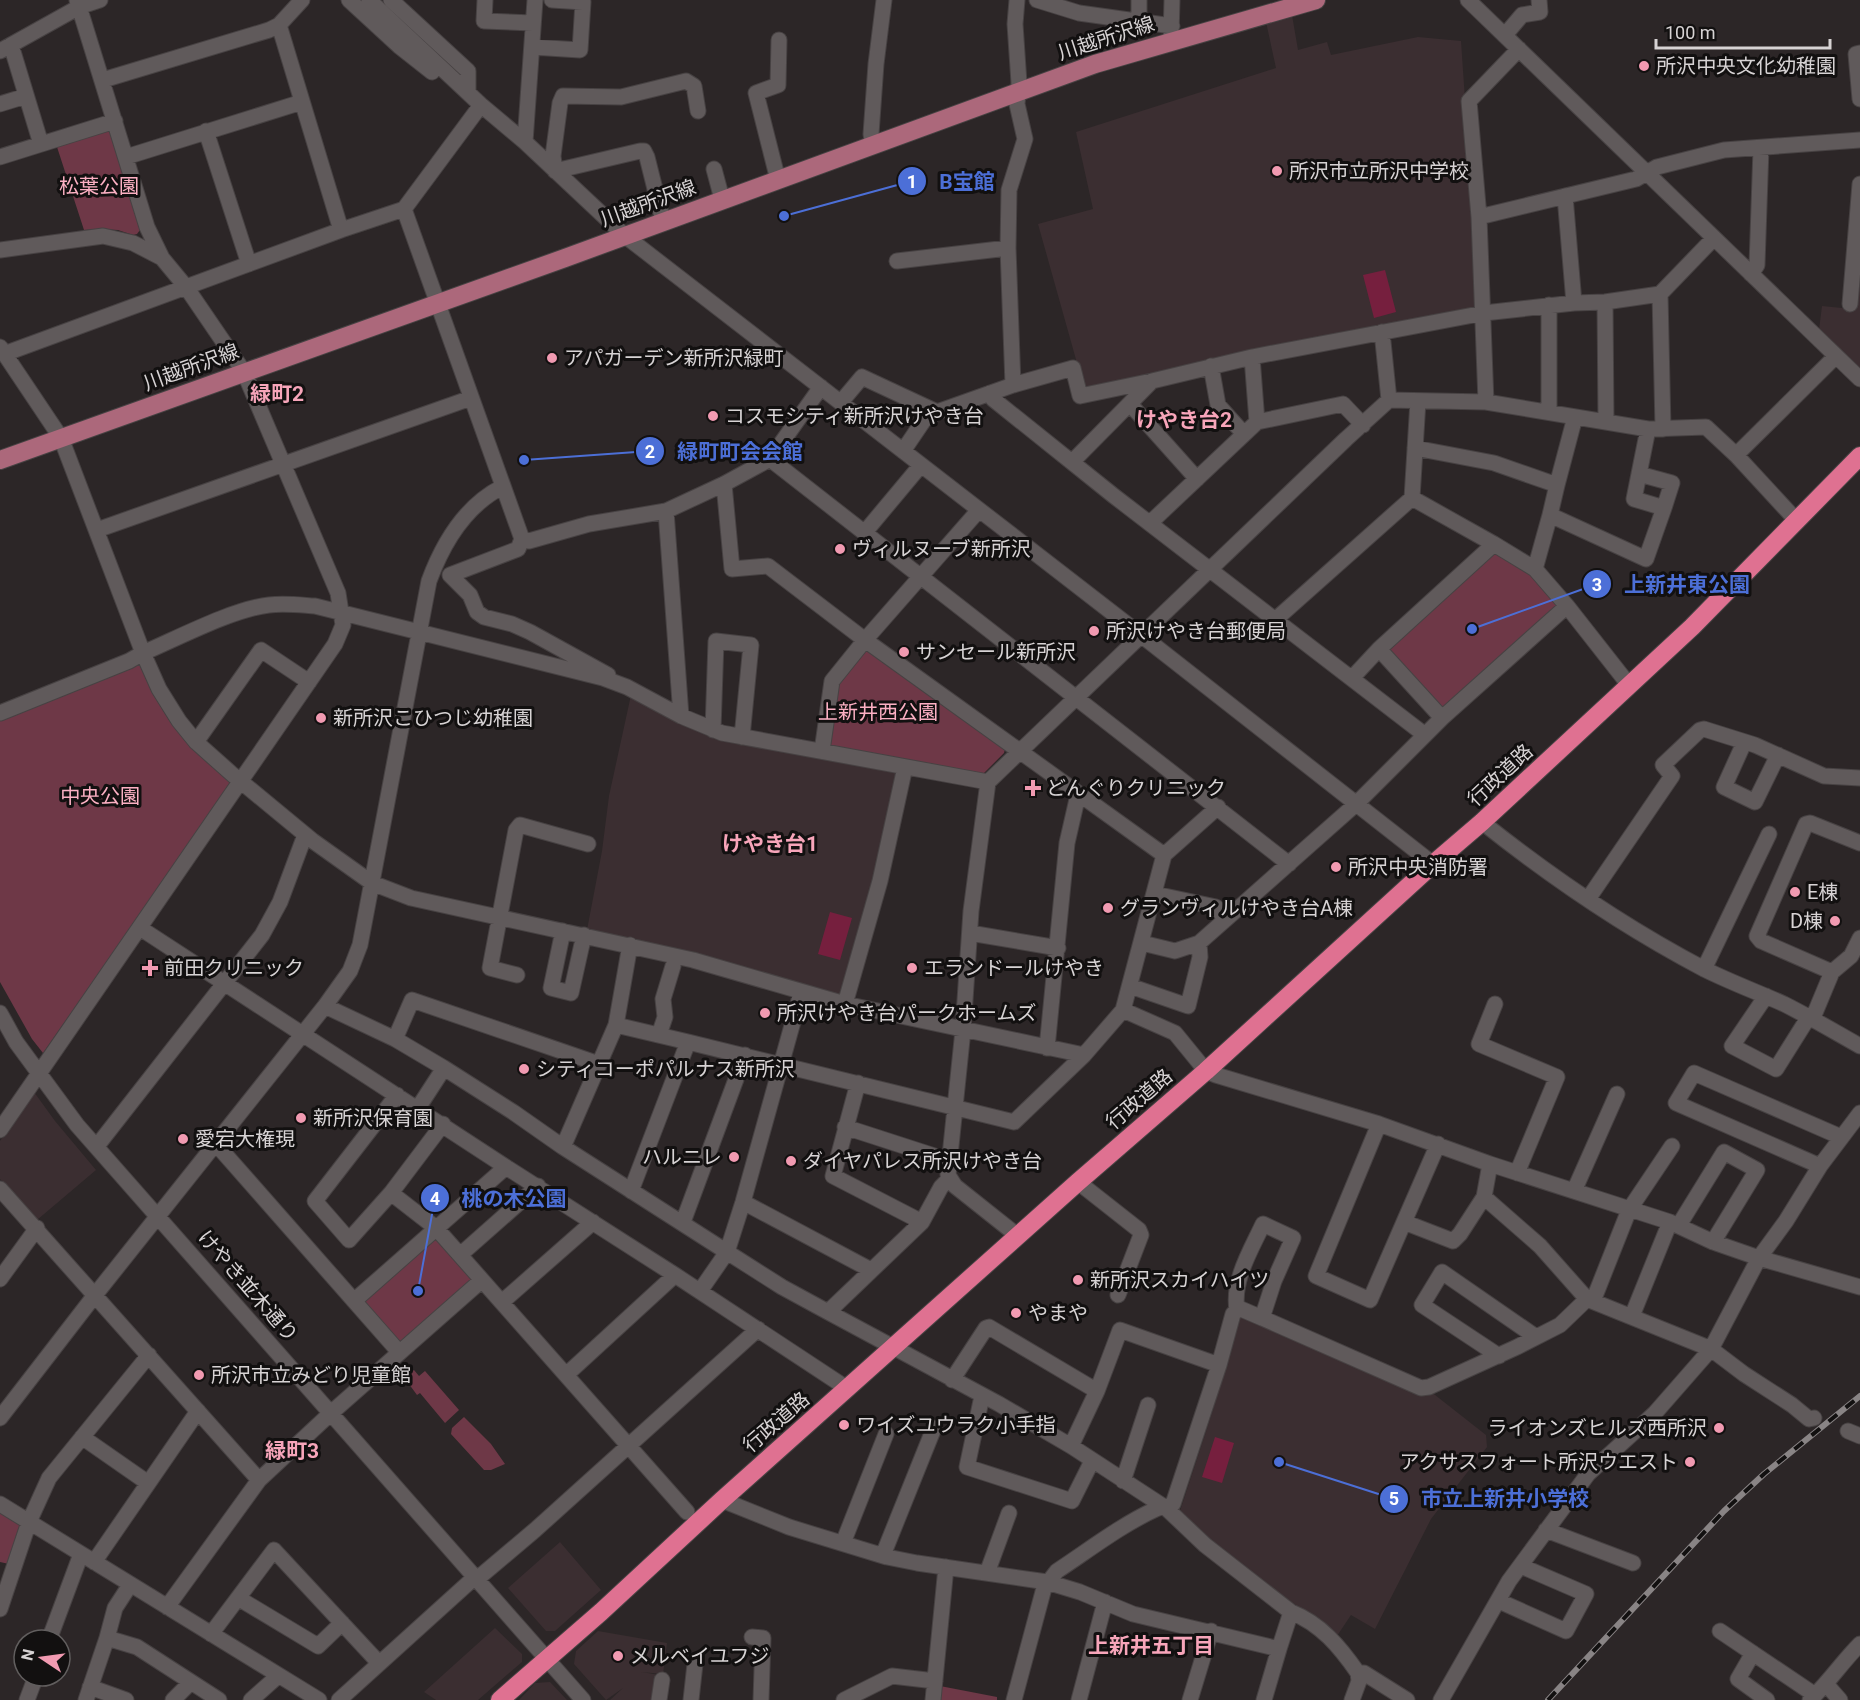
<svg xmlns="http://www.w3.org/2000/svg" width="1860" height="1700" font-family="Roboto,'Noto Sans JP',sans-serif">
<rect width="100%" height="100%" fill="#2c2627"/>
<path fill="#3b2e31" d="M1292 15 1298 50 1327 42 1331 55 1418 37 1461 41 1479 306 1084 388 1038 224 1093 209 1076 132 1276 68 1266 22Z
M1860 240V368L1819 330 1822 306 1852 309Z
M631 695 708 736 733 743 896 770 899 776 874 879 843 993 838 996 587 930 602 851 609 796Z
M34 1092 55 1121 96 1170 37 1220 0 1179V1141Z
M1237 1315 1430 1391 1486 1435 1487 1447 1431 1519 1375 1629 1351 1615 1337 1636 1321 1622 1241 1568 1180 1511 1213 1410Z
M560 1542 601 1590 555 1631H546L508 1588Z
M495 1628 522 1654V1662L478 1700H436L424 1692Z
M598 1631 667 1643 663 1674 641 1672 660 1675 657 1700H610L623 1688 606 1700 574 1664 576 1651Z
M550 1682 567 1700H519L535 1683Z"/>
<path fill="#6e3847" d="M108 129 112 130 140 230 137 234 133 235 118 230 100 229 84 230 57 147Z
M1497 553 1529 572 1556 604V610L1445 711 1388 655 1389 648 1491 555Z
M862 650H867L1005 749 1004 753 982 775 832 748 828 744 838 682Z
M136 664 140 666C153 693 166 721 187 742 200 755 215 767 229 780L230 786 43 1053 32 1039 0 982V721Z
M434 1237 473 1278 472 1282 403 1343H398L364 1304V1299Z
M414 1370 419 1376 425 1371 459 1410 445 1423 420 1393 417 1395 406 1380 407 1375Z
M464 1417 491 1444 505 1464 491 1470H484L451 1434 452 1428Z
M0 1509 23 1526 9 1564 0 1562Z
M940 1686 997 1697V1700H939Z"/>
<path fill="#761f3e" d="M1385 270 1396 312 1374 318 1363 275Z
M830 912 852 918 840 960 818 954Z
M1215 1437 1234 1443 1222 1483 1202 1477Z"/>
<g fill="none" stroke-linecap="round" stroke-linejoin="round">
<defs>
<path id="minor" d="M77 0 147 227 162 258
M349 0 399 46 432 72
M369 0 481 105 525 142 624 235 1141 635 1433 864
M391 0 468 71V93
M485 0 484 21 533 23
M1037 0 1079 13 1172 26
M1139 0V23
M1468 0 1860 379
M279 25 341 230
M1505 35 1522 15 1540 12 1539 0
M1171 36 1172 0
M11 45 41 144
M532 47 580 50 583 2 552 0
M1519 49 1469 101 1479 217 1486 402 1648 429 1706 427 1736 455 1796 520
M0 51 79 7 100 0
M1860 53 1856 54 1860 99
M103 80 269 30 279 25 302 0
M0 104 26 96
M206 131 249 264
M525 142 535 0
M873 146 871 134 876 64 884 0
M0 157 115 121
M126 157 302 102
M714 169 722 199
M778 180 756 93 778 85 779 40
M1565 196 1574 303
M404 209 522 539 529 541 589 524 666 511 724 484 770 459 821 387
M1479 217 1636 179 1657 167 1724 150 1860 140
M663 221 647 157 644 151H640L555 171 553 156 560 103 563 96 621 97 686 81 694 86 698 111
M0 250 103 236 133 243 162 258 186 287 244 372 338 593 343 625 335 644 0 1130
M897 261 1008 248
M1751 274 1757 265 1761 148
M1605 302 1606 422
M1850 304 1860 184
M1549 305V412
M1382 332 1389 400
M0 347 61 438 143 653 159 689 179 721 196 742 233 775 313 841 372 883 411 898 693 960 845 1004 1084 1055
M4 354 341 230 404 209 481 105
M1252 357 1257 422
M1211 366 1218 405 1244 434
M1013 385 1008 248 1009 190 1025 139 1017 104 1019 83 1015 24 1017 0
M990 393 993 399 1114 496 1425 735
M1418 401 1412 498 1494 544
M841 402 862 377 937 412
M1130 404 1197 479
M1663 429 1660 294 1714 238
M1415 448 1494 463 1557 485 1575 417
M903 451 924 420 937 412 1013 385 1073 368 1080 396 1152 381 1252 357 1484 313 1574 303 1605 302 1660 294
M1736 455 1836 356
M770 459 1289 864
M1072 462 1152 381
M1639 474 1672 483 1664 508
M724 484 732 569 768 566 865 640 1164 855
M666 511 681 716
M1550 515 1557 485
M1150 523 1257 422 1343 404 1363 425
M97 530 471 398
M865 532 921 465
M522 539 518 549 450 575 470 595 477 612 484 617 512 624 530 632 608 675
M1275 620 1412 498
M1379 649 1494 544 1535 569
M1352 678 1379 649 1442 718
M1629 685 1567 606 1535 569 1550 515 1646 559 1664 508 1634 499 1648 429
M0 713 129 661 143 653C178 638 233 609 269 605 284 603 300 605 315 606L603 678 627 687 681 716 722 733 988 782
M713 730 716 641 751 645 742 737
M196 742 261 650 309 682
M1744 743 1724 787 1755 802 1778 755
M822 751 832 681 865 640 979 510
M1482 822C1551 877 1626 928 1704 969 1730 982 1757 992 1784 1004 1810 1017 1835 1032 1860 1046
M1155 894 1216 907 1225 919
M1588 899 1672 776 1663 765 1700 730 1704 729 1755 745 1824 776 1860 778
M140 928 506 1167 675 1275 848 1389
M563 931 551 988 571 993 584 935
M970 933 1058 948
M1142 943 1175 951 1199 943 1356 804 1442 718 1567 606
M630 945 616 1025 688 1042 631 1191
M1704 969 1769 834
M1832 972 1761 941 1757 936 1806 824 1810 823 1860 843
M517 975 490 968 516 830 520 825 588 844
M1130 986 1188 1006 1200 957 1199 943
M1766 996 1732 1046 1776 1069 1808 1018
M845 1004 880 881 905 767
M1495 1004 1479 1044 1557 1077 1517 1173
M325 1006 395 1039 444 1068 513 1112 563 1147 727 1252 743 1202 801 993
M1123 1010 1175 1033 1206 1071 1216 1075 1379 1124 1490 1164 1670 1222 1713 1242 1759 1258 1860 1287
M0 1013 16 1042 77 1125 583 1700
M1812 1020 1832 972 1851 956 1860 938
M659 1035 665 1017 663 999 673 966
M395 1039 412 1000 599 1064
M688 1042 1014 1122 1084 1055 1123 1010 1164 855 1218 807
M1047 1048 1067 843 1078 795
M858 1083 833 1176 922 1222
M397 1095 315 1201 349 1240 391 1193 443 1124
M418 1108 444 1068
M1379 1124 1316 1276 1370 1300 1404 1222 1453 1241 1460 1234 1484 1197 1540 1246 1587 1299 1711 1349 1744 1374 1792 1405 1809 1419 1814 1418
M845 1127 950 1161
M216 1144 399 1352
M97 1146 262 935 280 902 305 835
M563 1147 616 1025
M1820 1166 1676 1103 1694 1073 1841 1137
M1078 1182 1139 1230 1141 1235 1118 1295
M0 1189 259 1480
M1574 1191 1617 1094
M391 1193 436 1228 687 1512
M1484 1197 1490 1164
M743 1202 871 1270
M683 1222 745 1055
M1404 1222 1438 1144
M1679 1225 1724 1152 1757 1170 1713 1242
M1018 1236 955 1186 948 1175 963 1030 971 911 988 782 1346 439 1389 400 1486 402
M460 1255 538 1186
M0 1279 37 1228
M700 1291 727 1252 782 1287 828 1312 922 1222 941 1187 949 1179
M355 1300 506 1167
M1593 1301 1629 1210 1672 1146
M502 1302 593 1222
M1632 1316 1670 1222
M1262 1318 1421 1388 1429 1387 1517 1347 1560 1325 1587 1299
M1499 1356 1422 1305 1442 1272 1536 1337
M1219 1365 1233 1314 1237 1310C1232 1280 1251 1250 1263 1224L1293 1238 1274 1281 1262 1318 1241 1309 1237 1310
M566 1375 675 1275
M952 1380 986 1328 989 1327 1097 1391
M982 1396 967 1467 1072 1501 1092 1461
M0 1418 95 1295 325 1006 350 971 360 945 429 581C443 543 465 506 502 487
M1848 1431 1860 1436
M82 1437 148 1483
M1123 1481 1148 1405
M722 1500 789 1527 887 1557 917 1563 1047 1582 1080 1592 1133 1614 1279 1649 1291 1612 1205 1545 1166 1508 1071 1446 999 1404 828 1312
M0 1504 319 1700
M1546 1530 1633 1563
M843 1543 886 1434
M883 1555 934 1428
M94 1562 198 1411
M987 1573 1009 1513
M477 1579 535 1530 758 1329
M238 1598 318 1646 342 1623
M1499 1601 1566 1631 1586 1594 1521 1566
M167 1607 259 1480 331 1413 482 1280
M0 1609 29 1522 49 1478 149 1355
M1291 1612C1321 1624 1340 1647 1358 1673
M1720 1631 1815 1695 1810 1700
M211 1634 274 1550 379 1663
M752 1637 763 1638 761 1700
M107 1638 115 1608 130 1585
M49 1640 81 1554
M1753 1653 1738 1679 1767 1700
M1826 1684 1840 1700
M90 1687 126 1700
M1815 1695C1831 1679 1844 1660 1860 1644
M27 1700 36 1676
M86 1700 107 1638 137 1647 219 1700
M173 1700 191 1682
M251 1700 278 1676
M339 1700 475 1577
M659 1700 662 1680
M691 1700 695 1664
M844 1700 892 1676 935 1681
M933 1700 946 1567
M1014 1700 1044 1588 1057 1571C1089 1550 1121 1525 1156 1509 1162 1506 1167 1508 1173 1504L1219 1365 1120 1330 1097 1391 1071 1446
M1079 1700 1105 1602
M1190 1700 1211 1631
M1264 1700 1279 1649
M1352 1700 1359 1681 1358 1673H1364L1407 1700
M1441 1700 1509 1581 1588 1474 1655 1413 1711 1349 1759 1258 1786 1221 1820 1166 1860 1113"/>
<path id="major" d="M0 460 565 258 1095 64 1316 0"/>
<path id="highway" d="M500 1700 601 1612 722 1500 1078 1182 1206 1071 1433 864 1482 822 1692 627 1860 456"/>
</defs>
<use href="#minor" stroke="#474243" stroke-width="17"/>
<use href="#major" stroke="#474243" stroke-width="20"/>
<use href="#highway" stroke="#474243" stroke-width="20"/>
<use href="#minor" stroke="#605a5b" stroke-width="15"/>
<use href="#major" stroke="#ac687b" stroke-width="18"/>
<use href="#highway" stroke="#df7191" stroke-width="18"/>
<defs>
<path id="rail" d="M1548 1700 1724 1511 1764 1474 1860 1396"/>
</defs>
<use href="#rail" stroke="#898485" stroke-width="6"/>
<use href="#rail" stroke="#121010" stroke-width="4" stroke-dasharray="11" stroke-linecap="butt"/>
</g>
<g fill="#f19ab1" stroke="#121010" stroke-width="2">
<circle cx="1644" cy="66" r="6"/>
<circle cx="1277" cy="171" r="6"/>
<circle cx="552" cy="358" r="6"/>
<circle cx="713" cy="416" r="6"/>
<circle cx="840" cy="549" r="6"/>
<circle cx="1094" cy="631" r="6"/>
<circle cx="904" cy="652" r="6"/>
<circle cx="321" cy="718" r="6"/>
<path d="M1030 779h6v6h6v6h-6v6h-6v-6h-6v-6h6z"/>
<circle cx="1336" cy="867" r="6"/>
<circle cx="1795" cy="892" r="6"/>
<circle cx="1108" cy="908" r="6"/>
<circle cx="1835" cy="921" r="6"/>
<path d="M147 959h6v6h6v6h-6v6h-6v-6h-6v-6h6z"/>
<circle cx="912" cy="968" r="6"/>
<circle cx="765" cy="1013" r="6"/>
<circle cx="524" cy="1069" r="6"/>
<circle cx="301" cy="1118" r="6"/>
<circle cx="183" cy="1139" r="6"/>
<circle cx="734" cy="1157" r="6"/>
<circle cx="791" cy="1161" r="6"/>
<circle cx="1078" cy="1280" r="6"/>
<circle cx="1016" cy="1313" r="6"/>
<circle cx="199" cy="1375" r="6"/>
<circle cx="844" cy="1425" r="6"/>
<circle cx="1719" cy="1428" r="6"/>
<circle cx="1690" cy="1462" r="6"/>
<circle cx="618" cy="1656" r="6"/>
</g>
<g text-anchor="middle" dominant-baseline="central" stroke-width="6" stroke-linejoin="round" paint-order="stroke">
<g font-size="20" fill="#d7d3d4" stroke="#121010">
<text transform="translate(1106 38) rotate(-18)">川越所沢線</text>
<text transform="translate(648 203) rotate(-20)">川越所沢線</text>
<text transform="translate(191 367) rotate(-20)">川越所沢線</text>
<text transform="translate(1500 775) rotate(-43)">行政道路</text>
<text transform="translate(1139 1099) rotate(-41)">行政道路</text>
<text transform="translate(248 1286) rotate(49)">けやき並木通り</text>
<text transform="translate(776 1422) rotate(-41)">行政道路</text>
</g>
<g font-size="20" fill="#d7d3d4" stroke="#121010" text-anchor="start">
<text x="1656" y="66">所沢中央文化幼稚園</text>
<text x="1289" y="171">所沢市立所沢中学校</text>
<text x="564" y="358">アパガーデン新所沢緑町</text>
<text x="725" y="416">コスモシティ新所沢けやき台</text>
<text x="852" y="549">ヴィルヌーブ新所沢</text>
<text x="1106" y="631">所沢けやき台郵便局</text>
<text x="916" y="652">サンセール新所沢</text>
<text x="333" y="718">新所沢こひつじ幼稚園</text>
<text x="1046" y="788">どんぐりクリニック</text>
<text x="1348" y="867">所沢中央消防署</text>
<text x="1807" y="892">E棟</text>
<text x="1120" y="908">グランヴィルけやき台A棟</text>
<text x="1823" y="921" text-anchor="end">D棟</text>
<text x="164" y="968">前田クリニック</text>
<text x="924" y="968">エランドールけやき</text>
<text x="777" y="1013">所沢けやき台パークホームズ</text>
<text x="536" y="1069">シティコーポパルナス新所沢</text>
<text x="313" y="1118">新所沢保育園</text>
<text x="195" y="1139">愛宕大権現</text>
<text x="722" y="1157" text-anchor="end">ハルニレ</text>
<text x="803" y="1161">ダイヤパレス所沢けやき台</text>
<text x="1090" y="1280">新所沢スカイハイツ</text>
<text x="1028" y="1313">やまや</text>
<text x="211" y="1375">所沢市立みどり児童館</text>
<text x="856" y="1425">ワイズユウラク小手指</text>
<text x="1707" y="1428" text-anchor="end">ライオンズヒルズ西所沢</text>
<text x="1678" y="1462" text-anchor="end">アクサスフォート所沢ウエスト</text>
<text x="630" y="1656">メルベイユフジ</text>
</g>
<g font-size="20" fill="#fcb0c3" stroke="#121010">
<text x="99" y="186">松葉公園</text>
<text x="878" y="712">上新井西公園</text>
<text x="100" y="796">中央公園</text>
</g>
<g font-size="21" font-weight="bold" fill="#f7a5ba" stroke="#121010">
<text x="277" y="394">緑町2</text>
<text x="1184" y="420">けやき台2</text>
<text x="770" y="844">けやき台1</text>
<text x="292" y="1451">緑町3</text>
<text x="1151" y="1646">上新井五丁目</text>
</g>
</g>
<path fill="none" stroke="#4c6fd7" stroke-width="2" d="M784 216L912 181M524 460L650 451M1472 629L1597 584M418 1291L435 1198M1279 1462L1394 1499"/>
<g fill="#4c6fd7" stroke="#121010" stroke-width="2">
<circle cx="784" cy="216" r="6"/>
<circle cx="524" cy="460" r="6"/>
<circle cx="1472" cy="629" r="6"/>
<circle cx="418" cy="1291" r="6"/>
<circle cx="1279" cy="1462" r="6"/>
<circle cx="912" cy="181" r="15"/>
<circle cx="650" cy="451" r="15"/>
<circle cx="1597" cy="584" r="15"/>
<circle cx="435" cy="1198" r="15"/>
<circle cx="1394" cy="1499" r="15"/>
</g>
<g font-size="18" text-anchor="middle" font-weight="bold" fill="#fff">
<text x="912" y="188">1</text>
<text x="650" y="458">2</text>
<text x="1597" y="591">3</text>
<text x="435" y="1205">4</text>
<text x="1394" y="1505">5</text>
</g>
<g font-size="21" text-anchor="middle" font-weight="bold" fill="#4c6fd7" stroke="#121010" stroke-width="6" stroke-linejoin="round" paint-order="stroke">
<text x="967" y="189">B宝館</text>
<text x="740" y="459">緑町町会会館</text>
<text x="1687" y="592">上新井東公園</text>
<text x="514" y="1206">桃の木公園</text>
<text x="1505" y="1506">市立上新井小学校</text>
</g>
<g transform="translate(42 1658) rotate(283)"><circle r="28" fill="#121010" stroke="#615e5e" stroke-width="1.5"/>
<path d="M0-4.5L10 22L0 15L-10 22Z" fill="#f19ab1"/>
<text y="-9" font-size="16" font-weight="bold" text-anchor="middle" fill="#d7d3d4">N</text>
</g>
<path d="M1656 39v9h174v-9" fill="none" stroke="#d7d3d4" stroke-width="3"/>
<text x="1665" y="39" font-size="18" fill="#d7d3d4" stroke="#121010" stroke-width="4.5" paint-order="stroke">100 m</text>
</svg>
